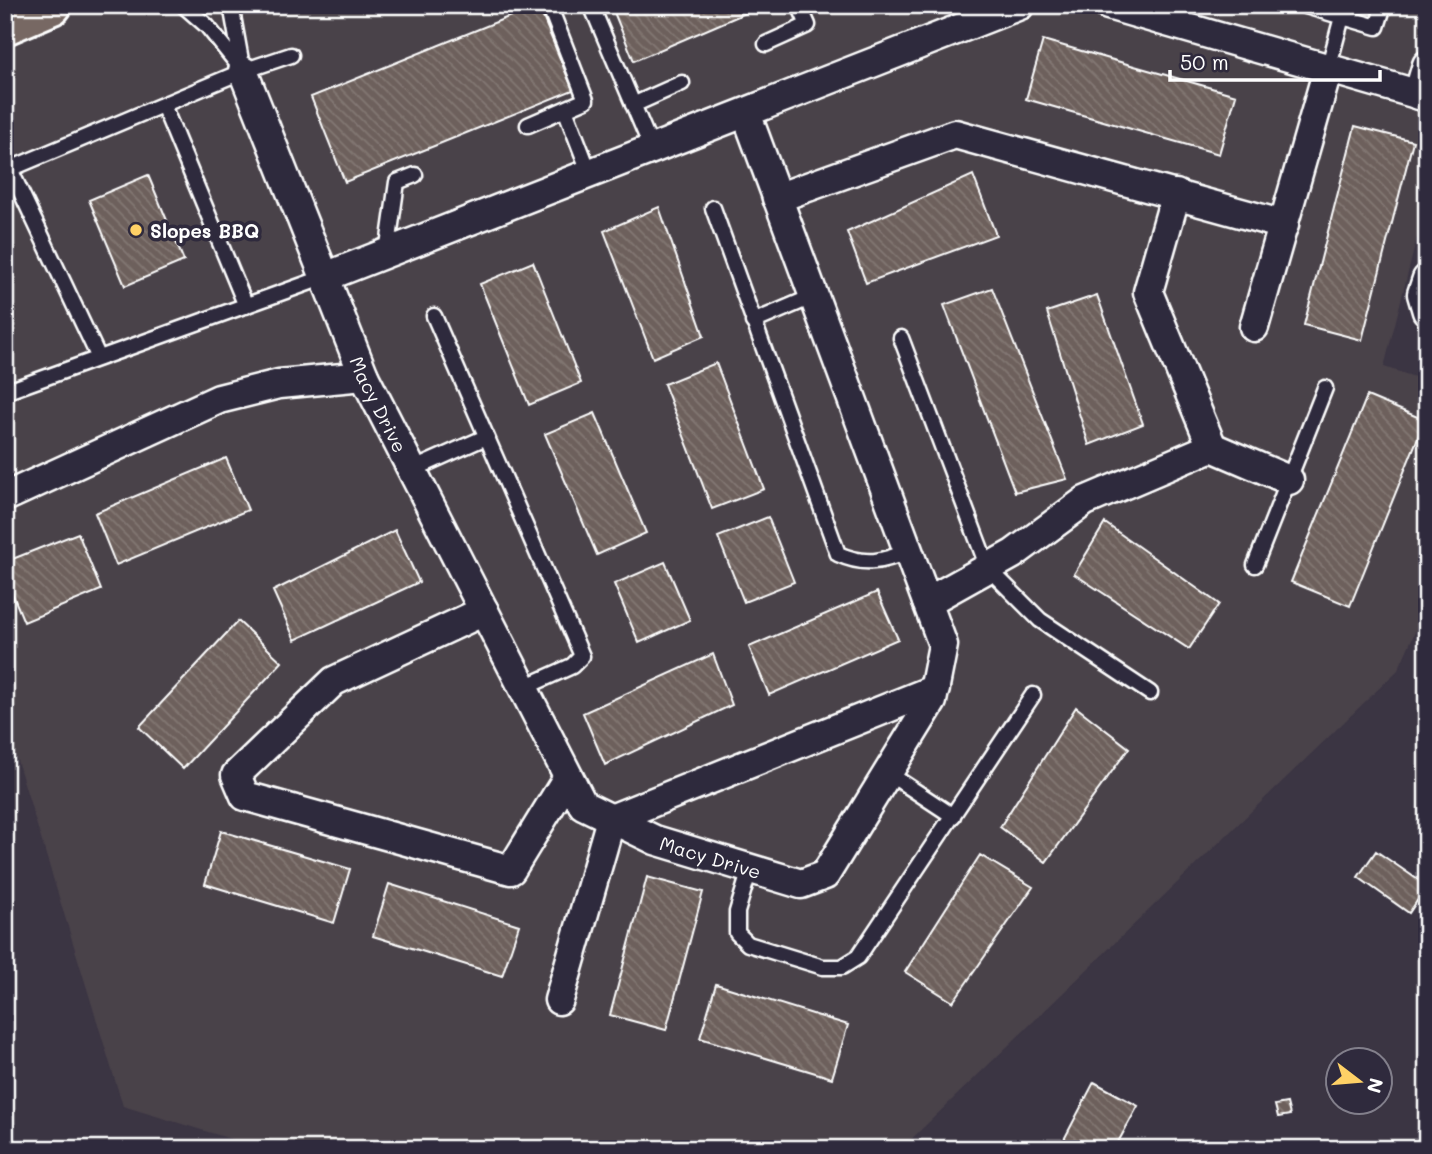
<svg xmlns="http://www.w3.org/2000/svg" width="1432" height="1154" font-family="Mali,sans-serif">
<defs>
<pattern id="building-back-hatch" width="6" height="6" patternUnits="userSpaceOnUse" patternTransform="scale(1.75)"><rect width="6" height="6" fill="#6d605c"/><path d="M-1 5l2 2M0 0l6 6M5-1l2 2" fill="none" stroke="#837874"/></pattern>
</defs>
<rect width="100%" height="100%" fill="#3b3543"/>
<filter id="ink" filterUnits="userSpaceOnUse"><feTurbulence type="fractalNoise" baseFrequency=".0143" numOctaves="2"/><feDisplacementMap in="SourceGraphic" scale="14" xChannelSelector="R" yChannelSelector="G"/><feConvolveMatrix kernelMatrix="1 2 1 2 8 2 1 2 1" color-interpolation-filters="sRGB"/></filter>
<g filter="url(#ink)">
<path fill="#4a424a" d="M5 5H1427V198L1384 367 1427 381V605L1398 670 901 1149H264L123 1106 5 721Z"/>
<path fill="url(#building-back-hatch)" stroke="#fff" stroke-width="2" d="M538 5 573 90 345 182 311 97Z
M611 5H764L634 61Z
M1043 40 1236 95 1219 154 1026 99Z
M1355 126 1413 141 1362 340 1304 325Z
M148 175 184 261 125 286 89 200Z
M973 175 996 235 866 283 847 232Z
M659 207 704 336 653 358 604 231Z
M533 262 581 383 529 405 480 284Z
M992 288 1067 479 1015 492 944 305Z
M1097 295 1143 424 1089 445 1047 312Z
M716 363 764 489 712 509 664 384Z
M1367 396 1425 420 1350 606 1291 582Z
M595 413 646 533 597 555 545 434Z
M226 458 248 510 116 565 95 513Z
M768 517 794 582 744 602 718 537Z
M1105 523 1219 604 1189 649 1074 574Z
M395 530 419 582 295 640 273 591Z
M78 533 101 590 24 622 5 576V562Z
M665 562 690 620 639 643 614 584Z
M877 592 898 639 769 695 749 647Z
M238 621 282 662 183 769 139 727Z
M713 654 732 705 605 765 583 713Z
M1076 707 1129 748 1046 862 1000 827Z
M221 831 350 869 334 923 205 884Z
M1376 851 1427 886 1409 913 1358 877Z
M980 855 1033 887 953 1002 905 972Z
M647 877 703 892 666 1030 610 1015Z
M389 884 519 925 502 976 373 936Z
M716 984 848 1025 832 1078 700 1038Z
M1094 1082 1138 1106 1117 1144 1125 1149H1059Z
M1287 1103 1290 1115 1278 1117 1275 1105Z"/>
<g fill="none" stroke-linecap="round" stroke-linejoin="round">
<defs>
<path id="service" d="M183 5 207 26 243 71
M231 5 242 66
M591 5 652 149
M1302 5 1377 27 1384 5
M766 44 808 25 799 5
M1328 69 1342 17
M163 105 246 306
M633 105 682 83
M565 109 590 174
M528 125 586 100 549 5
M713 208 838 554C865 566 883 562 908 551
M387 253 397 182 415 175
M434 316 582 656 572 666 523 688
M753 322 814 296
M901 338 988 568 1040 620 1150 693
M99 358 10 169 243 71 291 55
M5 392 325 277
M412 470 486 437
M1255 565 1325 388
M888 773 953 816
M750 869 737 912V933L748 944 823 967H842L858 957 1033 695"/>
<g id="minor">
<path d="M1108 5 1427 97"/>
<path id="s1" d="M243 71 364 376 583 805 655 840 801 884 825 875 932 701 943 645 746 113"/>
<path d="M1418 95 1427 65"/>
<path d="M1176 194 1148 292 1212 447"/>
<path d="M777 198 955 134 1284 225"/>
<path d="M325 277 1020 5"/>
<path d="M1427 279 1422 294 1427 311"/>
<path d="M1254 327 1328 69"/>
<path d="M5 497 219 399 279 384 364 376"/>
<path d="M927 602 1013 554 1085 501 1212 447 1289 480"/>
<path d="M484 611 334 681 236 775 245 796 511 870 568 777"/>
<path d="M559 1000 611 819 935 689"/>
</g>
<path id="primary" d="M5 25 52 5"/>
</defs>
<use href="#service" stroke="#fff" stroke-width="19"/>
<use href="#minor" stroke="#fff" stroke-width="33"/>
<use href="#primary" stroke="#fff" stroke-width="44"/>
<use href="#service" stroke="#2f2a3d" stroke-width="14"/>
<use href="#minor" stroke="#2f2a3d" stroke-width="28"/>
<use href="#primary" stroke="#776864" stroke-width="38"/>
</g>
</g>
<circle fill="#ffd166" stroke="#2f2a3d" stroke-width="2.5" cx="136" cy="230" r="7"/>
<g text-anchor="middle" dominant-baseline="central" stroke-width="7" stroke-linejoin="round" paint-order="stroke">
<g font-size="19" font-weight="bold" fill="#fff" stroke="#2f2a3d" text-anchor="start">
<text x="150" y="230">Slopes BBQ</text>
</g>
<g font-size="19" fill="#fff" stroke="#2f2a3d">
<text stroke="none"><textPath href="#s1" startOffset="360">Macy Drive</textPath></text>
<text stroke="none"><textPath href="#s1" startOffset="948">Macy Drive</textPath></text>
</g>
</g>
<rect width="1432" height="1154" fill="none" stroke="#2f2a3d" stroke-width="28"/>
<rect x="14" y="14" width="1404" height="1126" fill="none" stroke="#fff" stroke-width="2.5" filter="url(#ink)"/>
<g transform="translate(1359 1081) rotate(106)"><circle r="33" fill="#2f2a3d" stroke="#827f8b" stroke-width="2"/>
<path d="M0-5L12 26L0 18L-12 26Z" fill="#ffd166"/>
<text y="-10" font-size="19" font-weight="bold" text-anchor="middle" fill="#ffffff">N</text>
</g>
<path d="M1170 70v10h210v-10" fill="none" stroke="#ffffff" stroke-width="3.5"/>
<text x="1180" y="70" font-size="21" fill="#ffffff" stroke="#2f2a3d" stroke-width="5" paint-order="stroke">50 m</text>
</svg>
